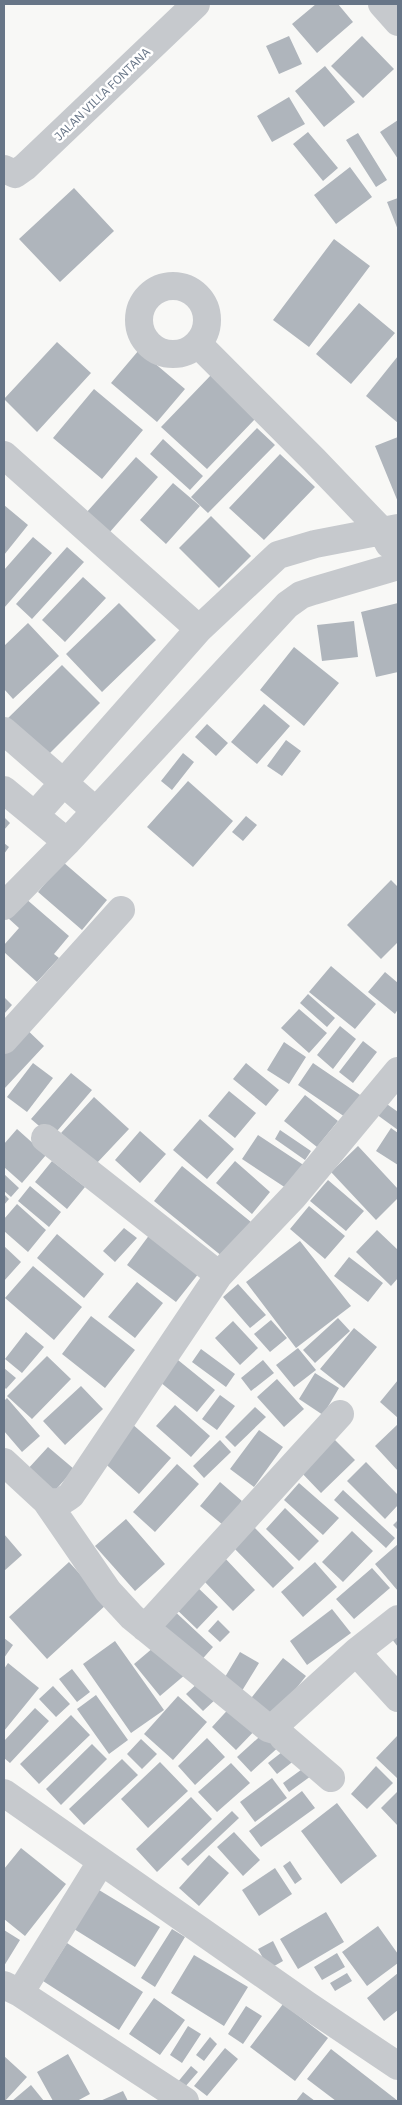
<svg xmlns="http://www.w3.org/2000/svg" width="402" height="2105" font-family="'IBM Plex Sans',sans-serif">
<rect width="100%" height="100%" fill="#f8f8f6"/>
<path fill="#afb5bc" d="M316 4H338L353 22 317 53 292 24Z
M289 36 302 64 279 74 266 46Z
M362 36 394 69 363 98 331 66Z
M325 66 355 102 324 127 295 91Z
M289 97 305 124 272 142 257 116Z
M398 120V159L380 132Z
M308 132 338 168 323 181 293 144Z
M358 133 387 180 376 187 346 140Z
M350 167 372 197 336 224 314 195Z
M74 188 114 231 60 282 19 239Z
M398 198V230L387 202Z
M334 239 370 266 309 347 273 320Z
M359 303 395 333 351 384 316 354Z
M57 342 91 373 37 432 4 399Z
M139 350 185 389 157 422 111 383Z
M398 356V423L366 396Z
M212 374 257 417 207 469 161 427Z
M94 389 143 430 102 479 53 438Z
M257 428 275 445 208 513 191 497Z
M398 437V502L375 446Z
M163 439 203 476 190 490 150 454Z
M280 454 315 487 264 540 229 508Z
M136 457 158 477 109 533 86 513Z
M173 483 200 506 166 544 140 520Z
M4 505 28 525 4 555Z
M211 516 251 556 219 588 179 548Z
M33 537 52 553 4 608V570Z
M67 547 84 562 32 619 16 604Z
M83 577 106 598 65 642 42 620Z
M119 603 156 640 102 692 66 654Z
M398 603V672L376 677 361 612Z
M354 621 358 657 322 661 317 625Z
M28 623 59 656 13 699 4 689V646Z
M294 647 339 683 304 726 260 690Z
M62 665 100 703 42 761 4 722Z
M264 704 290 726 257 764 231 742Z
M207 724 228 743 216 756 195 737Z
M286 740 301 751 282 776 267 766Z
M183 753 194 762 172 790 161 781Z
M188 781 233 821 193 867 147 827Z
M246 816 257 825 243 841 232 832Z
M4 817 10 823 4 830Z
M4 843 9 847 4 854Z
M63 862 107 900 82 930 38 892Z
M391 880 398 887V942L381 959 347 925Z
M25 898 69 936 54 954 59 958 37 982 4 952V945L19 928 8 918Z
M331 966 376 1004 355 1029 309 992Z
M385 972 398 983V1009L395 1014 368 992Z
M308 994 335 1018 327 1027 300 1003Z
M4 997 12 1005 4 1014Z
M299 1009 327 1033 309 1053 281 1028Z
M21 1024 44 1046 4 1089V1043Z
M340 1026 356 1039 333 1069 317 1055Z
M363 1041 377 1052 353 1083 339 1072Z
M284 1042 306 1057 289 1084 267 1070Z
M33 1063 53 1078 27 1112 7 1097Z
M246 1063 279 1090 266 1106 233 1079Z
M313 1063 363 1097 348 1119 298 1085Z
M71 1073 92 1090 52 1137 31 1119Z
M229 1091 256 1113 235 1138 208 1116Z
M305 1095 338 1121 317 1147 284 1121Z
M94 1097 129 1129 96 1164 61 1133Z
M384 1102 398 1112V1130L376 1114Z
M200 1119 234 1149 207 1179 173 1150Z
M391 1128 398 1133V1165L376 1151Z
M17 1129 46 1155 22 1183 4 1167V1144Z
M280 1130 311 1151 305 1160 275 1139Z
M140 1131 166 1154 140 1183 115 1160Z
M258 1135 305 1166 289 1190 242 1159Z
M358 1146 398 1189V1198L376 1220 331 1172Z
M52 1161 85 1187 67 1209 35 1182Z
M235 1161 270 1192 252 1214 216 1183Z
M182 1166 251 1222 223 1257 154 1201Z
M4 1174 19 1188 11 1197 4 1191Z
M328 1180 364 1211 346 1231 310 1201Z
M30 1186 61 1212 49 1227 18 1201Z
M4 1194 9 1199 4 1205Z
M17 1204 46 1230 28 1252 4 1231V1219Z
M309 1206 345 1236 325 1259 290 1229Z
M124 1228 137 1238 115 1262 103 1251Z
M153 1230 203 1268 176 1302 127 1265Z
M377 1230 398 1250V1278L391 1286 356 1252Z
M57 1234 104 1274 84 1298 37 1258Z
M300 1241 351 1306 296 1348 246 1282Z
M4 1246 21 1262 4 1281Z
M349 1257 383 1283 368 1302 334 1276Z
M33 1266 82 1307 54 1340 5 1298Z
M137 1282 163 1303 135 1338 108 1317Z
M238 1284 266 1315 250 1328 223 1297Z
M91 1316 135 1350 105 1388 62 1354Z
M338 1318 350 1331 315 1363 303 1350Z
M271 1320 287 1338 270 1352 254 1334Z
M233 1321 258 1348 240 1365 215 1338Z
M354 1328 377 1347 344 1388 320 1369Z
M26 1332 44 1347 22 1373 5 1359Z
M298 1348 316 1370 294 1387 276 1365Z
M201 1349 235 1374 226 1387 192 1362Z
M47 1356 71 1379 32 1419 7 1396Z
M178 1360 215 1390 197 1412 160 1382Z
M263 1360 274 1373 251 1391 241 1378Z
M4 1368 16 1378 6 1389 4 1387Z
M315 1373 339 1388 323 1415 299 1399Z
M277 1379 304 1409 284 1427 257 1397Z
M398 1380V1418L380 1402Z
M81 1386 103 1409 65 1445 43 1421Z
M220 1395 235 1406 217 1430 202 1419Z
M7 1398 40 1436 22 1452 4 1431V1401Z
M175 1405 210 1436 191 1457 156 1426Z
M255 1407 266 1417 235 1447 225 1437Z
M131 1423 171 1458 139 1494 99 1458Z
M398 1424V1471L375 1446Z
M259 1430 283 1447 254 1487 230 1469Z
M332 1437 355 1460 321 1493 299 1470Z
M220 1440 231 1452 204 1478 193 1466Z
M48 1447 74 1469 52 1494 26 1471Z
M366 1462 398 1495V1505L385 1519 347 1481Z
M177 1464 199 1484 155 1532 133 1512Z
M220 1482 242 1501 223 1525 200 1506Z
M299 1483 339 1518 323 1535 284 1500Z
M343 1490 395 1538 386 1548 334 1500Z
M285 1508 319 1541 299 1561 266 1529Z
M126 1519 165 1564 135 1591 95 1546Z
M398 1520V1530L393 1525Z
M251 1524 294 1568 273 1588 230 1544Z
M352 1531 373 1551 343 1582 322 1562Z
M4 1534 22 1555 4 1571Z
M398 1544V1591L375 1564Z
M223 1556 255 1590 233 1611 201 1578Z
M69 1562 107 1604 47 1659 9 1617Z
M315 1562 337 1587 303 1617 281 1592Z
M372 1568 390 1588 354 1619 336 1599Z
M194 1584 218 1607 197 1629 173 1606Z
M169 1606 213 1647 198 1664 154 1624Z
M332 1609 351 1633 307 1665 290 1641Z
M218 1620 230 1632 220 1642 208 1631Z
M398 1626V1647L388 1634Z
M4 1638 13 1645 4 1658Z
M115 1641 164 1710 131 1733 83 1664Z
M160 1642 186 1674 160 1696 134 1664Z
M240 1652 259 1663 240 1694 222 1682Z
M283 1658 306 1676 271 1720 248 1702Z
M8 1663 39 1688 4 1731V1669Z
M72 1669 90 1692 77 1702 59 1679Z
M200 1681 217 1698 203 1711 186 1694Z
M53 1686 70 1704 56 1717 39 1699Z
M96 1695 128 1740 109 1754 77 1709Z
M178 1696 207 1722 173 1760 144 1734Z
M234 1703 259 1726 236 1750 212 1727Z
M35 1708 49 1721 10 1763 4 1758V1741Z
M71 1715 90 1735 39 1784 20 1764Z
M268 1729 282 1744 251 1772 237 1757Z
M398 1735V1777L397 1778 376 1758Z
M207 1738 225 1757 195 1785 178 1766Z
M141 1739 157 1754 142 1769 127 1754Z
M92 1744 107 1759 61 1805 46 1789Z
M291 1745 300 1756 277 1774 268 1763Z
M122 1759 138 1775 84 1825 69 1809Z
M160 1762 188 1791 148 1828 121 1799Z
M231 1763 250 1783 217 1812 198 1792Z
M376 1766 393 1783 367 1809 351 1794Z
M305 1767 311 1776 289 1792 283 1783Z
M272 1778 287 1798 255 1822 240 1802Z
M302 1791 315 1808 261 1847 249 1831Z
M398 1791V1826L381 1808Z
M191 1797 212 1819 157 1872 136 1849Z
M337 1803 377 1856 341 1884 301 1831Z
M232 1811 239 1818 188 1866 181 1859Z
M234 1832 260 1860 243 1876 217 1847Z
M21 1848 66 1884 25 1936 4 1919V1869Z
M209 1855 229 1873 199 1906 179 1888Z
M290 1861 302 1879 295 1884 283 1866Z
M275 1868 292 1894 259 1916 242 1890Z
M99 1890 160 1927 135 1967 74 1929Z
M326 1912 344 1942 298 1969 280 1939Z
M378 1926 398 1954V1963L367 1986 342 1952Z
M172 1929 185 1937 155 1987 141 1978Z
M4 1930 20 1940 4 1966Z
M273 1941 283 1961 269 1969 258 1949Z
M67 1943 143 1992 119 2030 43 1981Z
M337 1953 345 1967 322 1980 314 1967Z
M194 1955 248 1987 224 2026 171 1993Z
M347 1973 352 1981 335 1991 330 1983Z
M398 1973V2010L384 2021 367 1998Z
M154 1998 185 2020 160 2055 129 2034Z
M283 2004 328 2038 295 2081 250 2047Z
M246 2006 262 2016 243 2044 228 2034Z
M188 2026 201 2034 182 2063 170 2055Z
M210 2037 217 2044 204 2061 196 2055Z
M225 2048 238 2059 207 2096 194 2086Z
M331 2049 398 2101H336L307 2079Z
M68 2054 90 2094 77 2101H53L37 2072Z
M4 2056 27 2077 5 2101H4Z
M191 2066 198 2072 184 2088 177 2083Z
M31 2085 44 2101H12Z
M123 2091 128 2101H100Z
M303 2092 315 2101H296Z"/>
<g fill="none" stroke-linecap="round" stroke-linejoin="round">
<path stroke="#c6c9cd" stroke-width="28" d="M382 4 398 22
M4 169 15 174 25 167 196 4
M139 320a34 34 0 1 1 68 0a34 34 0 1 1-68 0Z
M199 345 314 460 382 531 389 544
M4 455 199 629
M4 731 96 811
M4 790 67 842
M35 815 199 629 278 555 315 544 398 528
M4 906 67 842 287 605 301 595 313 591 398 566
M4 1040 121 910
M45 1138 219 1275
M4 1462 46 1501 108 1591 132 1617 268 1728 278 1731
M46 1501C58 1504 62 1502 71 1495L219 1275 294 1196 398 1071
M398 1619 356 1652 398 1698
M145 1628 340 1414
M331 1778 283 1737 277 1726 279 1722 356 1652
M4 1793 307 2005 398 2066
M4 1985 20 1993 185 2101
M20 1993 101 1862"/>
</g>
<g text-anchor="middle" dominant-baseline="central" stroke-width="5" stroke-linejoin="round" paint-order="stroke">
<g font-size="12" fill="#677587" stroke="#fff">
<text transform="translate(102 94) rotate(-44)">JALAN VILLA FONTANA</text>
</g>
</g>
<rect width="402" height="2105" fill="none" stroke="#677587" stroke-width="10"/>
</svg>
